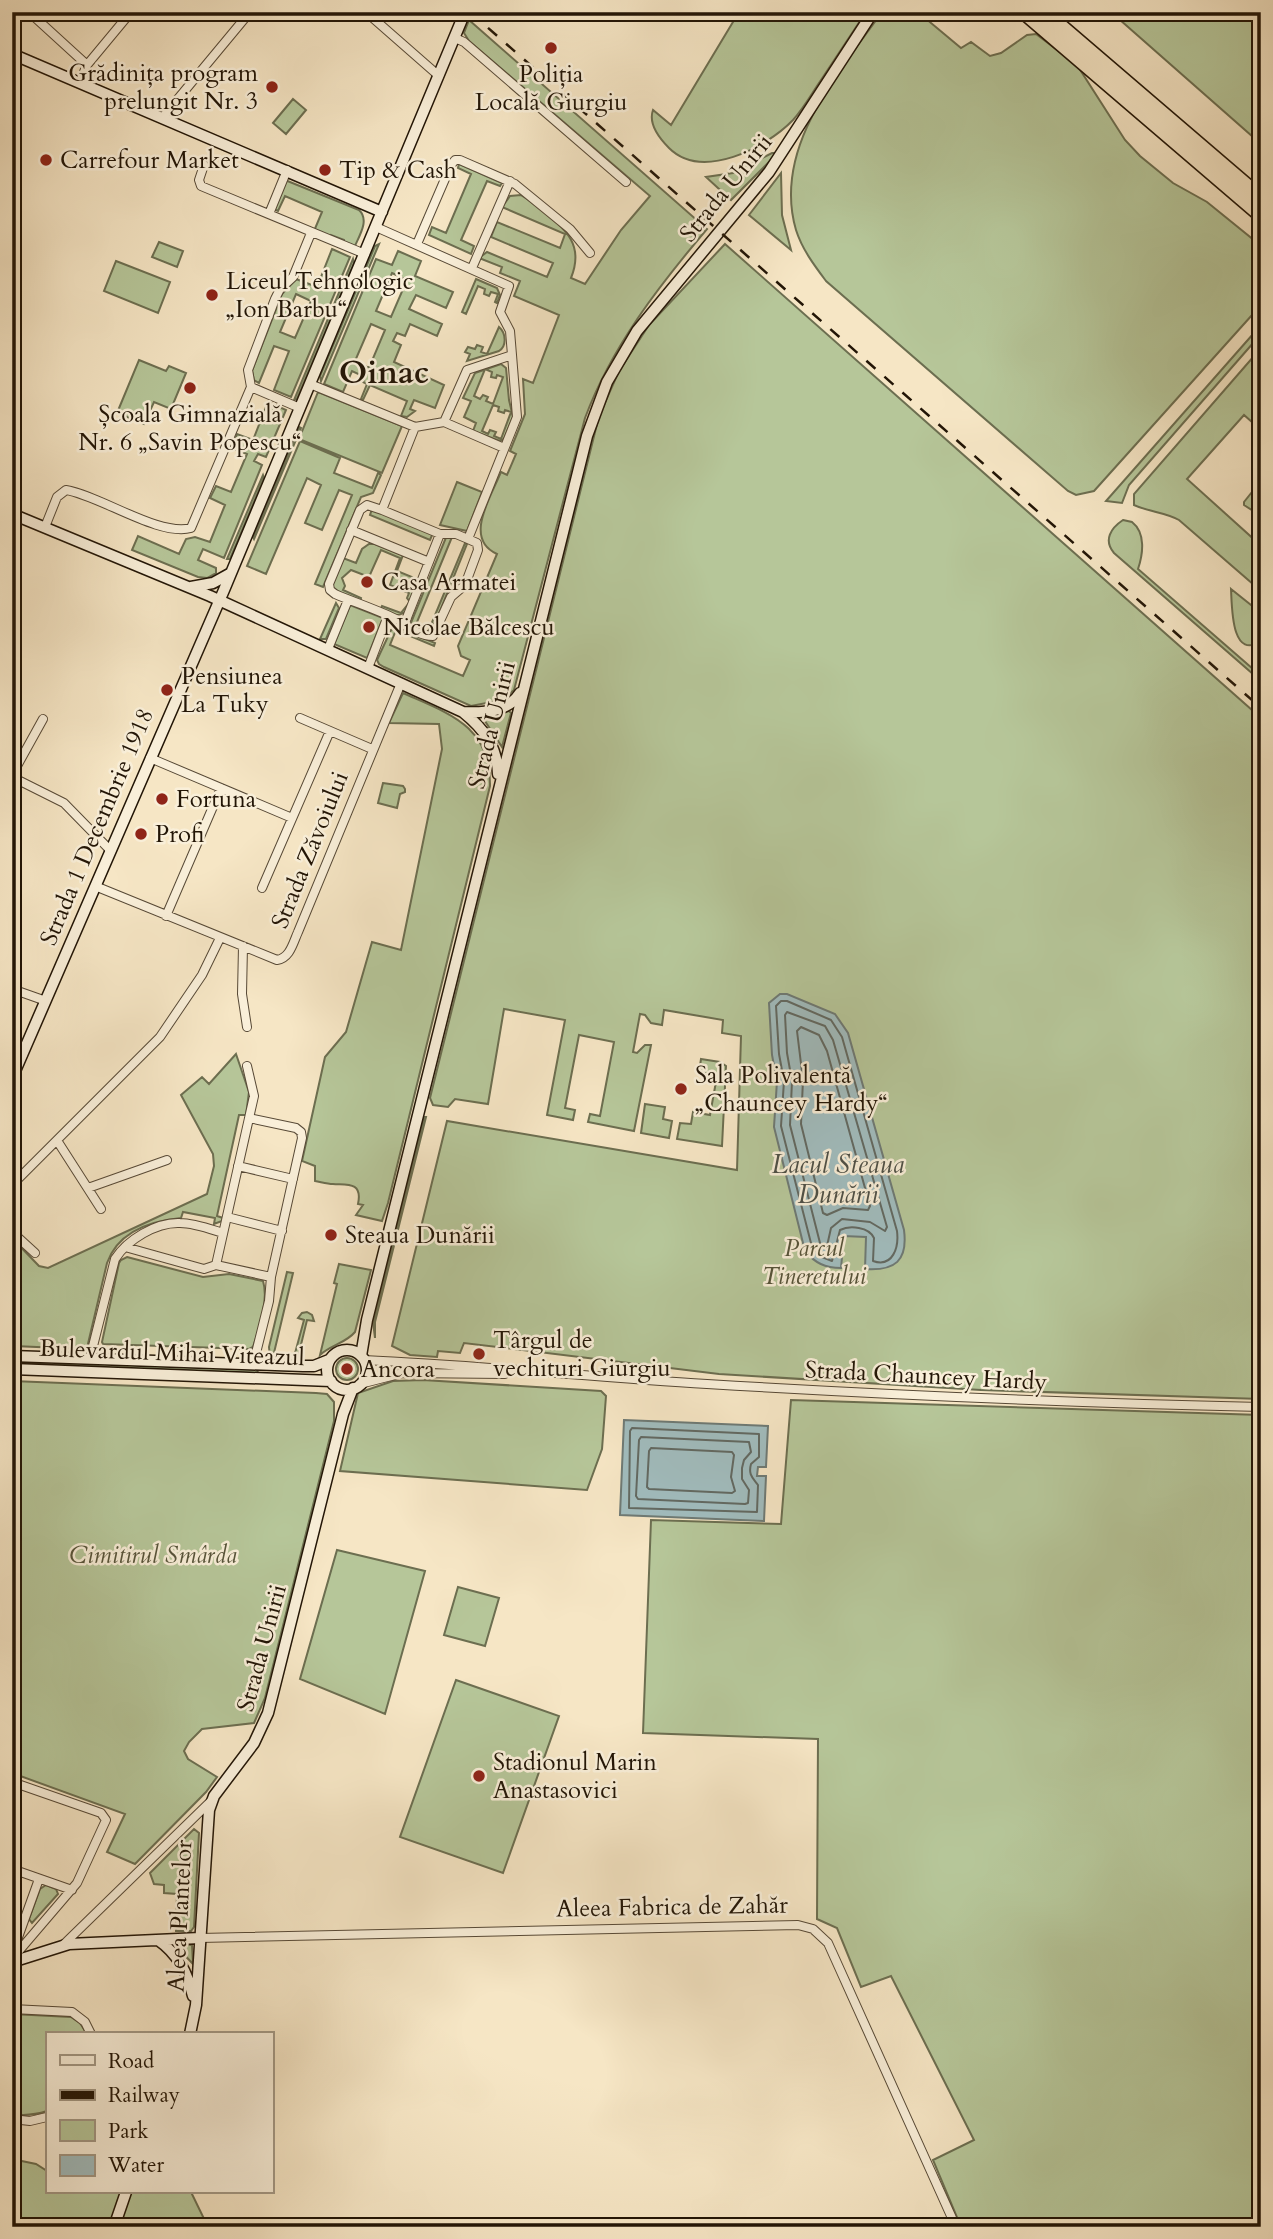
<svg xmlns="http://www.w3.org/2000/svg" width="1273" height="2239" font-family="Cardo,serif">
<rect width="100%" height="100%" fill="#f6e6c5"/>
<filter id="stains"><feTurbulence type="fractalNoise" baseFrequency=".00286" numOctaves="4"/><feColorMatrix values="0 0 0 0 .2 0 0 0 0 .09 0 0 0 0 .02 0 0 0 .5 -.17"/></filter>
<radialGradient id="worn" r=".72"><stop offset=".6" stop-color="#630" stop-opacity="0"/><stop offset="1" stop-color="#630" stop-opacity=".3"/></radialGradient>
<path fill="#b6c699" stroke="#6c6e50" stroke-width="2" fill-rule="evenodd" d="M739 12H866C851 35 836 57 821 80 812 93 804 108 793 120 766 148 702 181 669 148 659 138 648 124 653 110L671 125Z
M882 12H923L925 18 961 48 971 42 990 56 1001 53 1027 35 1036 34 1077 65 1125 140 1140 156 1173 183 1207 202 1255 241 1261 250V305L1094 491 1076 495 1068 491 826 281C814 265 802 249 796 230 772 148 838 74 882 12Z
M1111 12H1261V144Z
M469 20 707 229C658 287 612 346 585 418L514 690 502 700 471 706 384 667 379 664 377 660 391 630 397 627 435 643 434 646 396 630 390 645 463 676 470 660 461 656 458 646 497 554C463 539 491 497 501 472L507 475 516 454 510 451 525 414 523 379 533 383 559 315 514 296 520 281 500 273 502 267 479 258 487 252 547 277 553 263 491 237 497 222 560 248 565 234 502 207 510 196 521 195C529 199 536 206 544 212 567 230 584 246 571 278L585 284 621 230 650 196 469 41 464 33Z
M293 99 306 110 286 134 273 123Z
M772 153H775V156L731 200 706 177 733 173Z
M459 164 502 183 500 186 487 181 461 240 474 246 471 254 429 235 432 227 446 233 471 174 458 168Z
M781 173 782 215 791 250 749 215Z
M285 180 359 210C370 220 359 236 354 248L344 244V240L331 235 330 238 314 231 322 212 285 196 278 211 273 209Z
M159 242 183 251 177 267 152 257Z
M379 244 321 381 320 376 375 246Z
M725 244 1261 718V1399L981 1390 719 1374 464 1343 460 1353 438 1351 437 1357 410 1355 392 1346 447 1121 737 1170 741 1036 722 1033 723 1020 664 1010 662 1025 651 1023 645 1015 640 1014 633 1052 637 1053 645 1045H651L634 1131 588 1122 590 1114 600 1116 614 1042 579 1035 565 1108 575 1110 573 1120 547 1115 565 1020 504 1009 488 1104 455 1099 448 1107 433 1105 430 1098 599 416 619 371 649 325Z
M332 249 350 257 291 397 274 390 289 351 274 346 259 383 254 380 252 371 282 294 296 279 317 287ZM296 294 311 301 295 338 280 332Z
M398 251 421 261 415 276 453 292 446 308 416 295 409 309 442 324 437 336 410 324 405 336 397 333 393 341 401 345 394 362 444 385 435 408 414 400 410 409 415 411 407 417 401 416 407 401 370 385 363 400 361 399 367 384 363 382 365 377 352 371 343 392 324 384 376 259 392 265ZM392 273 407 280 391 317 376 311ZM371 324 385 330 369 368 355 361Z
M353 259 354 263 297 399 294 400Z
M116 261 170 282 158 313 104 291Z
M476 279 497 288 500 295 497 303 495 302 498 294 491 292 489 296 484 294 485 289 478 286 466 314 462 312Z
M1261 325V334L1129 485 1122 503 1106 501Z
M499 327C506 333 507 346 499 351L467 361 470 354 465 352 468 347 475 349 477 345 483 347 481 352 487 354Z
M1261 348V430L1244 415 1187 479 1257 542 1261 538V591L1179 520C1165 512 1149 512 1134 505V494Z
M139 360 166 371 169 366 186 373 171 409 154 402 144 424 117 413Z
M501 364 506 368 509 400 513 417 504 439 500 441 473 431 476 423 464 417 471 401 463 398 475 373ZM485 369 492 372 491 377 496 378 497 375 503 377 493 404 486 401 488 397 483 395 480 399 474 396ZM493 405 499 407 498 411 504 413 505 410 511 412 501 439 494 436 496 432 490 430 488 434 482 431Z
M318 392 402 426 382 473 299 439Z
M268 402 286 410 266 457 258 454 254 461 262 465 224 558 203 549 198 560 216 568V573L207 578 198 577 132 550 138 536 179 554 186 539 195 537 210 542 225 505 210 498 216 486 231 492 247 454 232 448 237 434 253 440Z
M299 427 301 428 254 539 253 537Z
M300 441 340 458 334 473 372 488 378 473 381 475 373 493 361 497 323 587 315 584 352 495 339 490 322 530 305 523 321 485 307 478 266 574 247 566Z
M263 475 264 478 230 559H227Z
M457 482 482 492 467 531 440 525Z
M1252 492 1261 493V516L1244 505V502Z
M372 509 433 533 430 540 370 515Z
M1123 520 1132 522C1146 533 1143 554 1138 569L1261 676V681L1114 553C1103 540 1111 528 1123 520Z
M447 535 452 537 415 627 410 625Z
M465 543 467 544 431 633 428 632Z
M369 544H375L403 555 397 571 412 577 410 583 414 594 407 612 395 616 380 610 382 606 401 613 410 602 407 598 409 593 390 585 400 558 381 550 369 577 351 570 342 578 345 586 343 590 361 598 360 602 333 589 332 584 343 558 356 563 362 549Z
M1231 589 1261 613V641C1231 661 1232 606 1231 589Z
M336 603 339 608 326 639H320Z
M350 605 383 618 367 658 334 644Z
M403 693C450 714 491 726 490 786L388 1203 382 1221 356 1215 363 1205 358 1204C363 1181 346 1185 333 1184 327 1184 321 1182 315 1181V1166L302 1161 325 1057 346 1032 372 942 401 950 442 749 439 724 389 723Z
M508 710 511 713 502 747 483 718Z
M383 783 403 786 405 789V792L400 794 397 808 378 803Z
M236 1054 249 1092 246 1115H239L217 1216 223 1218 222 1221 214 1224 215 1218 183 1212 181 1218C150 1221 118 1232 107 1263L87 1348 83 1349 14 1346 13 1301 19 1300 21 1267 13 1266 12 1238 39 1266 48 1268 207 1194 214 1166 213 1154 181 1095 202 1077 209 1084Z
M701 1059 720 1062 726 1066 722 1146 677 1139 680 1123 691 1124 693 1112 710 1115 717 1076 699 1072Z
M645 1104 665 1107 663 1119 672 1121 669 1138 641 1133Z
M424 1117H426L375 1322V1338L373 1322Z
M127 1257 203 1277 229 1274 263 1281C269 1300 259 1329 253 1347L249 1349 103 1344 102 1342 119 1263 121 1260Z
M339 1264 371 1270 355 1332C346 1343 331 1345 320 1355L337 1284 334 1283Z
M287 1272 293 1273 273 1357H270L269 1347Z
M307 1312 312 1315 314 1321 307 1320 298 1357H294L304 1320 298 1318 302 1313Z
M336 1369a11 11 0 1 1 22 0a11 11 0 1 1-22 0Z
M12 1359 257 1369 258 1373 12 1364Z
M423 1380 601 1391 606 1396 602 1449 587 1490 340 1471 358 1393 393 1381Z
M12 1381 316 1393 327 1394 334 1402V1421L265 1698 254 1723 202 1729 189 1742 184 1751 188 1759 217 1777 206 1792 135 1864 107 1852 125 1814 12 1773Z
M791 1400 1261 1415V2227H961L933 2160 974 2140 891 1976 861 1987 837 1928 817 1919 818 1739 643 1733 651 1520 781 1524Z
M337 1550 425 1571 385 1714 300 1679Z
M458 1587 499 1598 485 1646 444 1635Z
M456 1680 559 1716 503 1873 400 1837Z
M194 1829 199 1833 194 1927 191 1931H176L177 1894 164 1893V1885L154 1884 150 1873Z
M46 1885 56 1889 58 1894 32 1923 29 1919 40 1889Z
M177 1944 192 1945 193 1964 177 1947Z
M12 2014 71 2017 80 2023 87 2034H47V2111C35 2115 25 2116 12 2114Z
M12 2159 36 2164 47 2171V2192H191L208 2227H31L12 2211V2190C19 2184 24 2175 17 2167L12 2166Z"/>
<path fill="#a1bdbf" stroke="#6e7a75" stroke-width="2" d="M780 994H787L835 1014 848 1033 904 1230C908 1261 895 1271 865 1269L866 1237 844 1236 841 1268C825 1268 815 1263 805 1251L774 1127 777 1081 772 1055 769 1003Z
M624 1420 768 1426 766 1467H758L757 1476H766L764 1521 620 1515Z"/>
<g fill="none" stroke-linecap="round" stroke-linejoin="round">
<path stroke="#626962" stroke-width="2" d="M781 1001H787L831 1020 842 1037 897 1231C899 1247 893 1268 873 1261L874 1238C869 1227 850 1225 840 1230L832 1261 822 1257 812 1247 781 1126 784 1081 779 1054 776 1006Z
M787 1012 825 1026 833 1040 887 1227 885 1231 870 1222 842 1219 831 1228 827 1246 823 1247 820 1243 790 1125 792 1081 787 1053 785 1015Z
M801 1027 819 1035 827 1051 870 1206 868 1210 843 1208 827 1215 823 1213 801 1124 803 1080 797 1031Z
M632 1428 759 1434V1457L751 1464C748 1475 753 1478 758 1485L757 1512 629 1508 630 1431Z
M641 1437 749 1442 751 1452 744 1460 742 1468V1479L749 1490 748 1503 745 1504 638 1499 636 1496 639 1440Z
M651 1448 732 1452 734 1455 731 1477 735 1491 732 1493 649 1489 647 1487 649 1451Z"/>
<defs>
<path id="street" d="M29 12 87 65
M366 12 439 76
M455 38 464 42 626 182
M80 81 87 65 131 12
M162 118 250 12
M204 165 199 180 201 186 365 254
M269 214 287 170
M376 227 509 286 500 312 510 331 512 355 467 370 444 422
M417 244 451 165 455 160H460L515 184 570 229 590 253
M472 268 510 181
M310 384 415 427 444 422 504 448
M251 387 300 408
M415 427 382 510 367 505 360 510 329 584 330 590 335 594C356 603 378 610 398 620 409 627 419 636 433 636L451 597 465 585 478 550 477 543 468 539
M12 428 15 437 12 454
M382 510 440 534H456L468 539 517 417 512 355
M45 527 57 497 66 490C99 495 159 537 191 528L251 387 248 370 275 299 280 289 293 277 311 233
M351 530 429 562
M404 625 440 534
M328 649 348 600
M368 668 388 616
M300 718 372 749
M150 758 292 818
M12 775 43 719
M12 777 64 803 110 850
M95 886 277 960C290 958 293 943 298 932L401 683
M262 888 330 731
M166 916 221 788
M243 946 242 994 247 1027
M12 989 46 1001
M12 1051 23 1054
M249 1118 296 1128 301 1132 302 1138 271 1277
M58 1142 101 1209
M238 1166 293 1179
M12 1185 160 1037 202 975 220 938
M88 1188 167 1160
M227 1217 282 1231
M12 1232 35 1253
M125 1247 204 1269 216 1265 254 1096 247 1066
M216 1265 271 1277 269 1301 253 1365
M90 1358 115 1259C127 1240 156 1222 180 1223 194 1223 210 1229 223 1233
M364 1360C478 1365 592 1377 707 1384 891 1395 1076 1403 1261 1407
M360 1384 403 1373 505 1374
M12 1782 101 1813 106 1820 77 1883 12 1959
M12 1869 72 1890
M200 1938 798 1925 813 1929 828 1943 956 2227
M63 1945 211 1801
M12 1954 39 1879
M12 2009 72 2012 85 2022 91 2034
M12 2119 30 2121 47 2117"/>
<path id="secondary" d="M12 54 382 212
M12 514 210 596 463 712C484 729 497 746 498 774
M191 587 213 583 231 573
M463 712C485 713 508 712 520 693
M12 1078 224 590 465 12
M327 1370a20 20 0 1 1 40 0a20 20 0 1 1-40 0Z
M12 1356 303 1366H314L329 1360
M361 1356 367 1320 587 436 607 382 637 331 769 172 873 12
M12 1369 331 1381
M158 1940C178 1954 187 1972 193 1996
M12 1962 69 1944 200 1938
M190 2034 196 2005 209 1810 214 1796 254 1743 268 1713 343 1414 353 1388
M114 2227 126 2192"/>
<path id="highway" d="M1024 12 1261 215
M1044 12 1261 198"/>
</defs>
<use href="#street" stroke="#574936" stroke-width="10"/>
<use href="#secondary" stroke="#221506" stroke-width="13"/>
<use href="#highway" stroke="#221506" stroke-width="17"/>
<use href="#street" stroke="#f9efd9" stroke-width="8"/>
<use href="#secondary" stroke="#f9efd9" stroke-width="10"/>
<use href="#highway" stroke="#f6e6c5" stroke-width="14"/>
<path stroke="#221506" stroke-width="2.5" stroke-dasharray="12 12" stroke-linecap="butt" d="M470 12 1261 708"/>
</g>
<g fill="#8f2418" stroke="#f9efd9" stroke-width="2.5">
<circle cx="551" cy="48" r="7"/>
<circle cx="272" cy="87" r="7"/>
<circle cx="46" cy="160" r="7"/>
<circle cx="325" cy="170" r="7"/>
<circle cx="212" cy="295" r="7"/>
<circle cx="190" cy="388" r="7"/>
<circle cx="367" cy="582" r="7"/>
<circle cx="369" cy="627" r="7"/>
<circle cx="167" cy="690" r="7"/>
<circle cx="162" cy="799" r="7"/>
<circle cx="141" cy="834" r="7"/>
<circle cx="681" cy="1089" r="7"/>
<circle cx="331" cy="1235" r="7"/>
<circle cx="479" cy="1354" r="7"/>
<circle cx="347" cy="1369" r="7"/>
<circle cx="479" cy="1776" r="7"/>
</g>
<g text-anchor="middle" dominant-baseline="central" stroke-width="5" stroke-linejoin="round" paint-order="stroke">
<g font-size="24" fill="#221506" stroke="#f9efd9" text-anchor="start">
<text x="258" y="73" text-anchor="end">Grădinița program<tspan x="258" dy="28">prelungit Nr. 3</tspan></text>
<text x="551" y="74" text-anchor="middle">Poliția<tspan x="551" dy="28">Locală Giurgiu</tspan></text>
<text x="60" y="160">Carrefour Market</text>
<text x="339" y="170">Tip &amp; Cash</text>
<text x="226" y="281">Liceul Tehnologic<tspan x="226" dy="28">„Ion Barbu“</tspan></text>
<text x="190" y="414" text-anchor="middle">Școala Gimnazială<tspan x="190" dy="28">Nr. 6 „Savin Popescu“</tspan></text>
<text x="381" y="582">Casa Armatei</text>
<text x="383" y="627">Nicolae Bălcescu</text>
<text x="181" y="676">Pensiunea<tspan x="181" dy="28">La Tuky</tspan></text>
<text x="176" y="799">Fortuna</text>
<text x="155" y="834">Profi</text>
<text x="695" y="1075">Sala Polivalentă<tspan x="695" dy="28">„Chauncey Hardy“</tspan></text>
<text x="345" y="1235">Steaua Dunării</text>
<text x="493" y="1340">Târgul de<tspan x="493" dy="28">vechituri Giurgiu</tspan></text>
<text x="361" y="1369">Ancora</text>
<text x="493" y="1762">Stadionul Marin<tspan x="493" dy="28">Anastasovici</tspan></text>
</g>
<g font-size="24" fill="#221506" stroke="#f9efd9">
<text transform="translate(726 188) rotate(-51)">Strada Unirii</text>
<text transform="translate(492 725) rotate(-76)">Strada Unirii</text>
<text transform="translate(97 827) rotate(-67)">Strada 1 Decembrie 1918</text>
<text transform="translate(310 850) rotate(-68)">Strada Zăvoiului</text>
<text transform="translate(172 1353) rotate(2)">Bulevardul Mihai Viteazul</text>
<text transform="translate(926 1376) rotate(3)">Strada Chauncey Hardy</text>
<text transform="translate(262 1648) rotate(-75)">Strada Unirii</text>
<text transform="translate(672 1907) rotate(-1)">Aleea Fabrica de Zahăr</text>
<text transform="translate(180 1916) rotate(-87)">Aleea Plantelor</text>
</g>
<g font-size="24" font-style="italic" fill="#565339" stroke="#f9efd9">
<text x="814" y="1248">Parcul<tspan x="814" dy="28">Tineretului</tspan></text>
<text x="153" y="1555">Cimitirul Smârda</text>
</g>
<g font-size="26" font-style="italic" fill="#4e5047" stroke="#f9efd9">
<text x="838" y="1164">Lacul Steaua<tspan x="838" dy="30">Dunării</tspan></text>
</g>
<g font-size="32" font-weight="bold" fill="#221506" stroke="#f9efd9">
<text x="384" y="373">Oinac</text>
</g>
</g>
<rect width="1273" height="2239" fill="none" stroke="#f6e6c5" stroke-width="42"/>
<rect x="14" y="14" width="1245" height="2211" fill="none" stroke="#221506" stroke-width="3.5"/>
<rect x="21" y="21" width="1231" height="2197" fill="none" stroke="#221506" stroke-width="2"/>
<rect x="46" y="2032" width="228" height="161" fill="#f9efd9" stroke="#a39885" stroke-width="2"/>
<rect x="60" y="2055" width="35" height="10" fill="#f9efd9" stroke="#a39885" stroke-width="2"/>
<text x="108" y="2068" font-size="21" fill="#221506">Road</text>
<rect x="60" y="2090" width="35" height="10" fill="#221506" stroke="#a39885" stroke-width="2"/>
<text x="108" y="2102" font-size="21" fill="#221506">Railway</text>
<rect x="60" y="2120" width="35" height="21" fill="#b6c699" stroke="#a39885" stroke-width="2"/>
<text x="108" y="2138" font-size="21" fill="#221506">Park</text>
<rect x="60" y="2155" width="35" height="21" fill="#a1bdbf" stroke="#a39885" stroke-width="2"/>
<text x="108" y="2172" font-size="21" fill="#221506">Water</text>
<rect width="100%" height="100%" filter="url(#stains)"/>
<rect width="100%" height="100%" fill="url(#worn)"/>
</svg>
